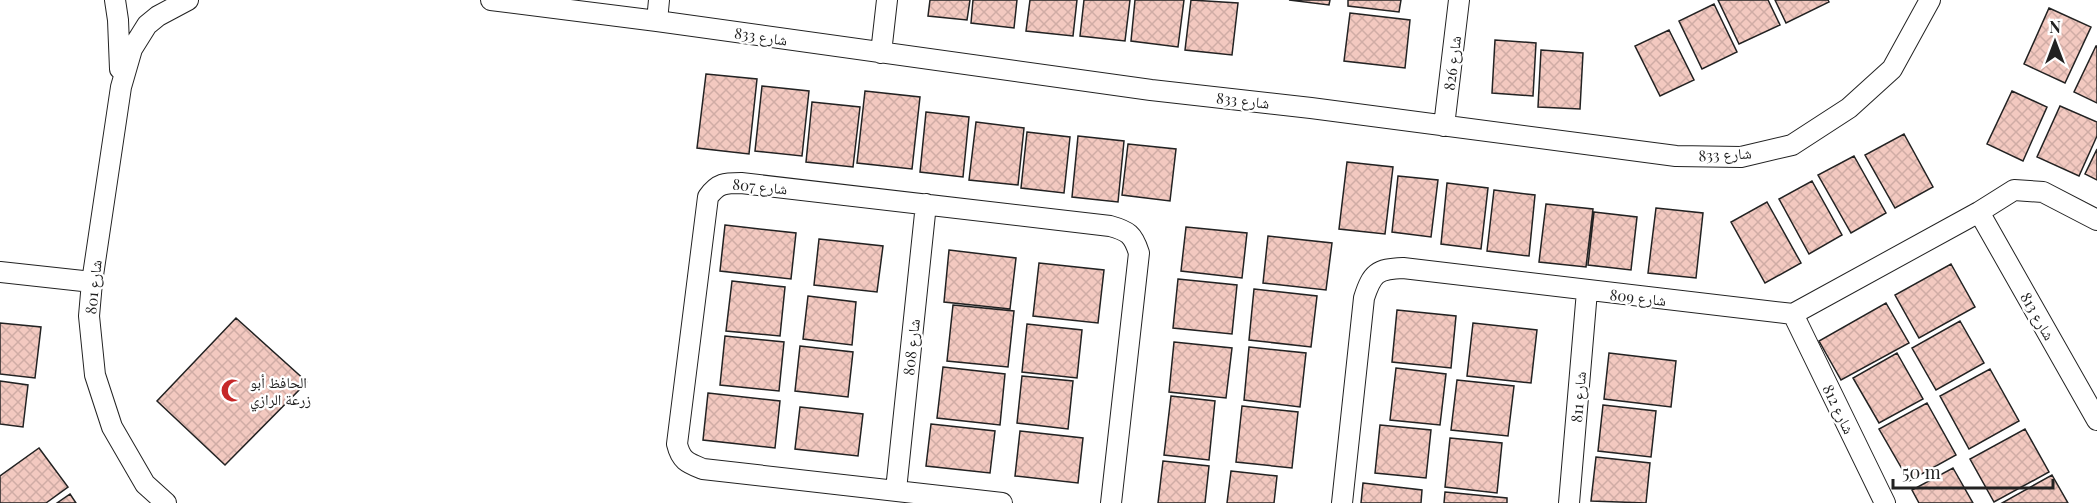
<svg xmlns="http://www.w3.org/2000/svg" width="2097" height="503" font-family="'Playfair Display','Noto Naskh Arabic',serif">
<defs>
<pattern id="building-cross-hatch" width="8" height="8" patternUnits="userSpaceOnUse" patternTransform="scale(1.5)"><rect width="8" height="8" fill="#f3c9c0"/><path d="M0 0l8 8M0 8l8-8" fill="none" stroke="#d0aca5"/></pattern>
</defs>
<rect width="100%" height="100%" fill="#fff"/>
<path fill="url(#building-cross-hatch)" stroke="#222" stroke-width="1.5" d="M930 0H970L967 20 928 16Z
M973 0H1017L1014 28 971 23Z
M1030 0H1077L1073 36 1026 31Z
M1084 0H1130L1125 41 1080 36Z
M1135 0H1184L1178 47 1131 41Z
M1191 0 1238 3 1232 55 1185 50Z
M1289 0H1330L1329 5Z
M1348 0H1401L1399 12 1348 6Z
M1718 0H1768L1780 25 1739 44Z
M1775 0H1828L1829 2 1786 23Z
M1714 4 1737 52 1702 69 1679 21Z
M2049 8 2091 27 2065 83 2024 64Z
M1350 13 1410 20 1405 68 1344 61Z
M1669 30 1694 80 1660 96 1635 46Z
M1495 40 1536 43 1533 96 1492 93Z
M2096 46H2097V103L2074 92Z
M1541 50 1583 53 1580 109 1538 107Z
M706 74 757 79 749 154 697 148Z
M762 86 809 91 802 156 755 151Z
M865 91 920 97 912 169 857 163Z
M2012 91 2047 107 2023 161 1987 144Z
M812 102 860 107 853 167 806 162Z
M2060 106 2097 122V136L2079 176 2037 157Z
M926 112 969 117 963 177 920 172Z
M976 122 1024 128 1018 185 969 180Z
M1027 132 1070 137 1064 193 1021 188Z
M1904 134 1933 187 1895 208 1865 155Z
M1078 136 1124 141 1118 202 1072 197Z
M1128 144 1176 149 1170 201 1122 195Z
M2097 149V180L2085 174Z
M1854 156 1886 213 1851 233 1818 175Z
M1347 162 1393 167 1385 234 1339 229Z
M1398 176 1438 180 1431 237 1392 232Z
M1812 181 1842 235 1809 254 1779 199Z
M1447 183 1488 188 1481 249 1441 244Z
M1494 190 1535 195 1529 256 1487 251Z
M1767 202 1801 263 1765 283 1731 222Z
M1546 204 1593 209 1586 267 1539 262Z
M1656 208 1703 213 1696 278 1648 273Z
M1594 212 1637 217 1631 270 1588 265Z
M725 225 796 233 791 279 720 271Z
M1186 227 1247 233 1242 278 1181 271Z
M1268 236 1332 243 1326 290 1263 283Z
M819 239 883 246 877 292 814 285Z
M949 250 1016 258 1010 309 944 302Z
M1039 263 1104 270 1098 323 1033 316Z
M1951 264 1975 307 1919 338 1895 295Z
M1178 279 1237 285 1232 334 1173 328Z
M732 281 785 287 780 336 726 331Z
M1254 289 1317 296 1311 347 1249 340Z
M808 296 856 302 852 345 803 339Z
M1886 303 1909 343 1841 380 1819 341Z
M953 305 1014 311 1008 367 947 361Z
M1397 310 1456 316 1451 368 1392 362Z
M236 318 307 382 225 465 157 401Z
M1960 321 1984 363 1936 390 1912 348Z
M0 323 41 327 35 378 0 374Z
M1473 323 1537 330 1531 383 1467 376Z
M1027 324 1082 330 1077 378 1022 372Z
M725 336 784 342 779 391 720 385Z
M1174 342 1232 348 1226 398 1169 392Z
M800 346 853 352 848 397 795 391Z
M1249 347 1306 353 1300 407 1244 400Z
M1609 353 1676 361 1671 407 1604 399Z
M1897 353 1923 399 1879 423 1853 378Z
M943 367 1005 374 1000 425 937 418Z
M1396 368 1446 374 1440 425 1390 420Z
M1990 369 2019 421 1969 449 1940 396Z
M1022 376 1073 381 1068 429 1017 423Z
M1457 380 1514 386 1508 436 1451 430Z
M0 381 28 385 23 427 0 424Z
M708 393 780 401 775 448 703 440Z
M1171 396 1215 401 1209 460 1164 455Z
M1927 403 1956 455 1909 481 1879 429Z
M1603 405 1656 411 1651 457 1598 451Z
M1242 406 1298 412 1292 468 1236 462Z
M800 407 863 414 858 456 795 449Z
M931 424 995 431 990 473 926 466Z
M1380 425 1431 430 1426 478 1375 473Z
M2025 429 2049 472 1994 502 1970 459Z
M1020 431 1083 438 1078 483 1015 476Z
M1450 438 1502 443 1497 493 1445 487Z
M39 448 68 487 46 503H0V476Z
M1596 457 1650 463 1646 503 1591 501Z
M1163 461 1209 466 1205 503H1158Z
M1953 468 1973 503H1919L1912 490Z
M1231 471 1277 476 1274 503H1227Z
M2052 475 2068 503H2002Z
M1363 483 1422 490 1421 503H1361Z
M1445 492 1507 498V503H1444Z
M70 494 76 503H57Z"/>
<g fill="none" stroke-linecap="round" stroke-linejoin="round">
<defs>
<path id="minor" d="M115 0 118 20 120 69
M491 0 657 21 1151 90 1311 108 1676 156 1741 157 1792 145 1849 108 1892 69 1930 0
M657 21 659 0
M881 53 887 0
M1444 126 1459 0
M1979 212 2097 420
M0 272 92 282
M1793 314 1885 503
M896 490 926 204
M166 503 145 484 112 427 95 375 89 316 92 282 121 87 132 49 147 25 158 16 188 0
M1002 503 703 469C688 463 681 461 677 444L708 197C718 183 725 183 741 183L1110 226C1128 231 1133 234 1139 253L1111 503
M1342 503 1364 298C1372 273 1377 269 1403 268L1793 314 1979 212 2014 190 2043 192 2097 220
M1569 503 1587 291"/>
</defs>
<use href="#minor" stroke="#222" stroke-width="22"/>
<use href="#minor" stroke="#fff" stroke-width="20"/>
</g>
<defs>
<symbol id="mosque-bare" viewBox="-9 -9 18 18"><path d="M3.5-4.9A6 6 0 1 0 3.5 4.9A5 5 0 1 1 3.5-4.9Z" fill="#c62828" stroke="#fff" stroke-width="2.5" paint-order="stroke"/></symbol>
</defs>
<g fill-rule="evenodd">
<use href="#mosque-bare" x="216" y="374" width="33" height="33"/>
</g>
<g text-anchor="middle" dominant-baseline="central" stroke-width="4.5" stroke-linejoin="round" paint-order="stroke">
<g font-size="15" fill="#222" stroke="#fff">
<text transform="translate(761 36) rotate(8)">شارع 833</text>
<text transform="translate(1452 63) rotate(-83)">شارع 826</text>
<text transform="translate(1243 100) rotate(6)">شارع 833</text>
<text transform="translate(1725 154) rotate(-3)">شارع 833</text>
<text transform="translate(760 186) rotate(5)">شارع 807</text>
<text transform="translate(93 287) rotate(-84)">شارع 801</text>
<text transform="translate(1638 297) rotate(6)">شارع 809</text>
<text transform="translate(2038 316) rotate(60)">شارع 813</text>
<text transform="translate(911 347) rotate(-84)">شارع 808</text>
<text transform="translate(1578 397) rotate(-85)">شارع 811</text>
<text transform="translate(1839 409) rotate(64)">شارع 812</text>
</g>
<g font-size="15" fill="#222" stroke="#fff" text-anchor="start">
<text x="250" y="382">الحافظ أبو<tspan x="250" dy="17">زرعة الرازي</tspan></text>
</g>
</g>
<g transform="translate(2055 42)" stroke="#ffffff" stroke-width="4.5" paint-order="stroke">
<path d="M0-4.5L10 22L0 15L-10 22Z" fill="#222222"/>
<text y="-9" font-size="16" font-weight="bold" text-anchor="middle" fill="#222222">N</text>
</g>
<path d="M1893 479v9h160v-9" fill="none" stroke="#222222" stroke-width="3"/>
<text x="1902" y="479" font-size="18" fill="#222222" stroke="#ffffff" stroke-width="4.5" paint-order="stroke">50 m</text>
</svg>
